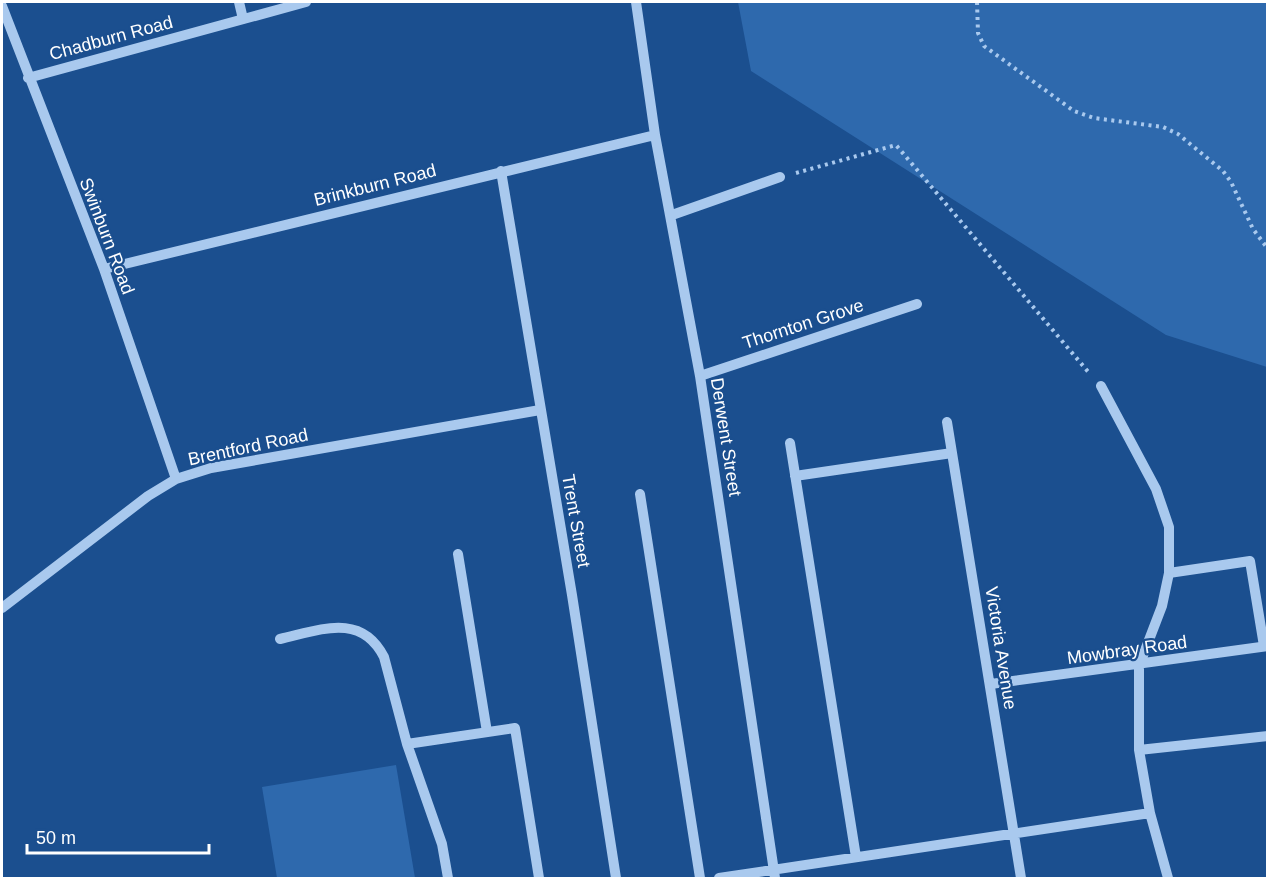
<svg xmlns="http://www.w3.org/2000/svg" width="1269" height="880" font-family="Arial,sans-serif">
<rect width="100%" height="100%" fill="#1b4f8f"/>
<path fill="#2e69ad" d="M738 2H1267V367L1166 335 751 71Z
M396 765 415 878H277L262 787Z"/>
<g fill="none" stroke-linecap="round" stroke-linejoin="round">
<path stroke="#a9c9ee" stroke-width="4" stroke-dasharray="3 4.5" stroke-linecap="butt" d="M977 2 978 33 984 46 1074 111 1094 118 1163 127 1178 134 1223 171 1231 182 1253 229 1268 249
M796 173 896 145 1090 374"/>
<path stroke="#a9c9ee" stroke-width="10" d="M239 2 243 19
M636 2 655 135 700 376 775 878
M2 6 104 269 176 479
M28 78 306 2
M501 171 572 595 616 878
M672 215 780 177
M104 269 655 135
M700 376 917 304
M1101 386 1156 489 1169 527V573L1162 606 1139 666V750L1150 813 1168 878
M947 422 1021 878
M790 443 856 857
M795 476 952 453
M640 494 700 878
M458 554 487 732
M1169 573 1250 561 1264 646
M2 608 148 496 176 479 211 468 540 410
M280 639C320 630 361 612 384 657L407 744 442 844 448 878
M991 684 1268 646
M407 744 515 728 539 878
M1139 750 1268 736
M719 878 1150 813"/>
</g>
<g text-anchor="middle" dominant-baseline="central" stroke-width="4.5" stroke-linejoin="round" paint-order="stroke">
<g font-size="18" fill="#fff" stroke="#1b4f8f">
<text transform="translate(111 38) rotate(-15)">Chadburn Road</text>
<text transform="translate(375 185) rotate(-14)">Brinkburn Road</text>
<text transform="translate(107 236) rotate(69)">Swinburn Road</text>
<text transform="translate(803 324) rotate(-18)">Thornton Grove</text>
<text transform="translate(726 437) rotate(81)">Derwent Street</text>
<text transform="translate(248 447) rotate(-12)">Brentford Road</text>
<text transform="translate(576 521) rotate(80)">Trent Street</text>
<text transform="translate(1001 648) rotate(81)">Victoria Avenue</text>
<text transform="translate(1127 650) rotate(-8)">Mowbray Road</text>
</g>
</g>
<rect width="1269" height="880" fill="none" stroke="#ffffff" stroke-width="6"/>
<path d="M27 844v9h182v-9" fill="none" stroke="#ffffff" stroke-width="3"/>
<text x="36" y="844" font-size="18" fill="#ffffff" stroke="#1b4f8f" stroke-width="4.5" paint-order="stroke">50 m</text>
</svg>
